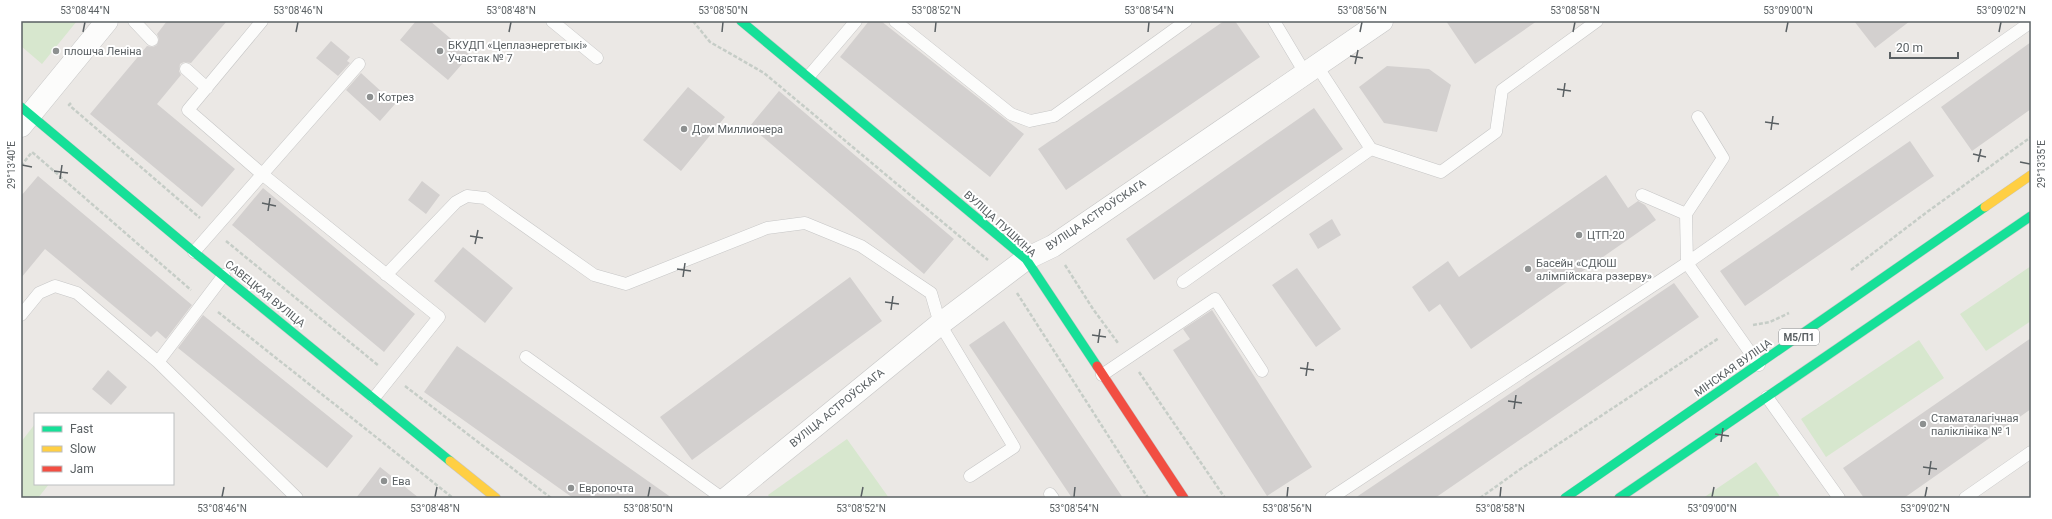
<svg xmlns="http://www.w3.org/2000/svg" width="2052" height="519" font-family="Roboto,sans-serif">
<rect width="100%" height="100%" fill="#ebe8e5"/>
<path fill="#d7e7ce" d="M21 21H77L42 64 21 46Z
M2031 266V321L1986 351 1960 314Z
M1919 340 1944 378 1826 457 1801 419Z
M35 424V484H49L38 498H21V442Z
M847 439 889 498H770L768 495Z
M1756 462 1781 498H1703Z"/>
<path fill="#d3d0cf" d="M167 21H227L191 63 184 62 180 64 179 71 181 75 157 104 235 169 202 207 90 114 147 46 153 47 157 45 159 39 157 34Z
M416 21H430L470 55 448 80 400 40Z
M869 21H881L1024 134 990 177 840 57Z
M1224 21H1235L1260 57 1066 190 1038 149Z
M1446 21H1537L1475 64Z
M1854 21H1910L1875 48Z
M331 41 350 57 347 61 350 63 338 76 316 58Z
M2031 42V109L1972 151 1941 107Z
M1387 66 1429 69 1451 85 1437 132 1384 123 1359 87Z
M361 73 395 104 380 121 346 90Z
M688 87 725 117 681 171 643 140Z
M779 91 954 239 924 274 750 126Z
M1314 108 1343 149 1154 280 1126 239Z
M1910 141 1934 176 1745 306 1720 271Z
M1606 175 1628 208 1638 201 1645 205 1656 220 1471 349 1440 304 1429 312 1412 287 1448 261 1459 277Z
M38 176 192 305 166 339 157 331 151 337 45 249 21 278V196Z
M422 181 440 195 426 214 408 200Z
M263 188 415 314 384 352 232 225Z
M1332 219 1341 235 1318 249 1309 234Z
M463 247 513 288 485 323 434 281Z
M1297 268 1341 329 1316 347 1272 285Z
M850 277 882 321 692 460 660 417Z
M1674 283 1699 317 1435 498H1355Z
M1212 310 1312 467 1267 496 1173 350 1190 339 1183 329Z
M203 315 353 436 327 468 178 348Z
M1004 321 1123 498H1072L969 345Z
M2031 338V409L1904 498H1864L1843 468Z
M457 346 577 431 672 498H573L424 392Z
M108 370 127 387 111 405 92 389Z
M380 467 419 498H356Z"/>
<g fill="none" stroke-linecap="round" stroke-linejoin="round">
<defs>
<path id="lane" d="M134 21 152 40
M262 21 188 110 262 174 439 317 374 398
M552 21 597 58
M895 21 1011 114 1030 121 1054 116 1186 21
M1274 21 1305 73
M1317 66 1371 149
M186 69 207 88
M809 76 856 21
M1642 195 1686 214
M194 252 359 64
M386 275 456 202 467 196 485 198 594 275 626 284 767 228 805 223 861 246 931 293 940 324 1014 447 970 476
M1183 282 1371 149 1441 172 1496 132 1502 90 1597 21
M21 315 39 293 55 286 77 293 158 362 297 498
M526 357 722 498
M158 362 224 275
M1759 365 1687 263 2031 22
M1102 375 1215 299 1262 371
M1767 397 1839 498
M1050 494 1053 498
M1331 498 1687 263 1686 214 1723 158 1698 117
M1965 498 2031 452"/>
<path id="street" d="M21 126 107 21
M727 498 940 324 1026 259 1053 246 1382 21"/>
<path id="fast" d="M741 21 1026 259 1097 366
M21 107 194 252 450 461
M1565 498 1985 207
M1619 498 2031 216"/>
<path id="slow" d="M1985 207 2031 175
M450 461 496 498"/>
<path id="jam" d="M1097 366 1184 498"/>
</defs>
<use href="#lane" stroke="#c6c6c6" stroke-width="13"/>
<use href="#street" stroke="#c6c6c6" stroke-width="23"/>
<use href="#fast" stroke="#c6c6c6" stroke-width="10"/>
<use href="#slow" stroke="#c6c6c6" stroke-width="10"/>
<use href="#jam" stroke="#c6c6c6" stroke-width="10"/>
<path stroke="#c6cdc7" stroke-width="2.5" stroke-dasharray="4 2" stroke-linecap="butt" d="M693 21 710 42 764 73 988 260
M71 103 69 105 200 218
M21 166 32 152 191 290
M226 241 379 366
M1065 265 1093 309 1118 343
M1851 270 1927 212 2031 137
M1017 293 1148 498
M218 312 453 498
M1753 325 1770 322 1789 313
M1139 372 1225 498
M405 386 551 498
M1480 498 1519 470 1719 338"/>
<use href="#lane" stroke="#fcfcfb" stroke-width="12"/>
<use href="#street" stroke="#fcfcfb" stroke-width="22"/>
<use href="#fast" stroke="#16e098" stroke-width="9"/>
<use href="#slow" stroke="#ffcf43" stroke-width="9"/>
<use href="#jam" stroke="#f24e42" stroke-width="9"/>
</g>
<path fill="none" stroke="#5a6063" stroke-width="1.5" d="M83 32 85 22M296 32 298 22M509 32 511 22M722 32 723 22M935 32 936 22M1148 32 1149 22M1360 32 1362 22M1573 32 1575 22M1786 32 1788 22M1999 32 2001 22M1350 56 1363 58M1355 64 1358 50M1557 89 1571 91M1563 97 1565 83M1765 122 1779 124M1771 130 1773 116M1973 154 1986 157M1978 162 1981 149M2020 162 2030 164M22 165 32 167M54 171 68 173M60 179 62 165M262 203 276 206M268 211 270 198M470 236 483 238M475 244 478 230M677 269 691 271M683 277 685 263M885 302 899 304M891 310 893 296M1092 335 1106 337M1098 343 1100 329M1300 368 1314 370M1306 376 1308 362M1508 401 1522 403M1514 409 1516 395M1715 434 1729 436M1721 442 1723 428M1923 467 1937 469M1929 475 1931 461M222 497 224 487M435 497 437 487M648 497 650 487M861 497 863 487M1074 497 1075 487M1287 497 1288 487M1500 497 1501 487M1712 497 1714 487M1925 497 1927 487"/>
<g fill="#8d9090" stroke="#fff" stroke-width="1.5">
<circle cx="56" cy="51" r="4"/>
<circle cx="440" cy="51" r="4"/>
<circle cx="370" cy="97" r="4"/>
<circle cx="684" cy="129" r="4"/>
<circle cx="1579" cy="235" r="4"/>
<circle cx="1528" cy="269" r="4"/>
<circle cx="1923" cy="424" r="4"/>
<circle cx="384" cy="481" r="4"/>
<circle cx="571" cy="488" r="4"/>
</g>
<g text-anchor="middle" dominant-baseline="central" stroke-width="4" stroke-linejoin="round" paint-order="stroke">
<rect fill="#fff" stroke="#8c9092" stroke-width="1" x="1779" y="329" width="40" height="16" rx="3"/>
<g font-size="10" font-weight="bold" fill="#5a6063">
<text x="1799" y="337">М5/П1</text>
</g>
<g font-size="11" fill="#5a6063" stroke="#fff" text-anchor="start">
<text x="448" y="45">БКУДП «Цеплаэнергетыкі»<tspan x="448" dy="13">Участак № 7</tspan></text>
<text x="64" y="51">плошча Леніна</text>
<text x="378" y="97">Котрез</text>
<text x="692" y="129">Дом Миллионера</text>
<text x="1587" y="235">ЦТП-20</text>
<text x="1536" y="263">Басейн «СДЮШ<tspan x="1536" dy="13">алімпійскага рэзерву»</tspan></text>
<text x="1931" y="418">Стаматалагічная<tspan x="1931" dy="13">паліклініка № 1</tspan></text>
<text x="392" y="481">Ева</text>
<text x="579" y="488">Европочта</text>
</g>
<g font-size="11" fill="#5a6063" stroke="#fff">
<text transform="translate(1096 215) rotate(-34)">ВУЛІЦА АСТРОЎСКАГА</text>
<text transform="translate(1000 224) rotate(42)">ВУЛІЦА ПУШКІНА</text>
<text transform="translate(265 294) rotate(39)">САВЕЦКАЯ ВУЛІЦА</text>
<text transform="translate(1733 368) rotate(-35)">МІНСКАЯ ВУЛІЦА</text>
<text transform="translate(837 408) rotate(-39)">ВУЛІЦА АСТРОЎСКАГА</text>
</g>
</g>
<rect width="2052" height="519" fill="none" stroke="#ffffff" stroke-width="44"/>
<rect x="34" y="413" width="140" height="72" fill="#ffffff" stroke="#bdbfc1"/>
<rect x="42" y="426" width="20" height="6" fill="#16e098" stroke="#bdbfc1"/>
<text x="70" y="433" font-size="12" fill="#5a6063">Fast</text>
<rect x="42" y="446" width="20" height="6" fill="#ffcf43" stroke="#bdbfc1"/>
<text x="70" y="453" font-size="12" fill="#5a6063">Slow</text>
<rect x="42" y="466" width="20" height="6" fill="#f24e42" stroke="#bdbfc1"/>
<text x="70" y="473" font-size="12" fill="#5a6063">Jam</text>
<path d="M1890 52v6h68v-6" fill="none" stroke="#5a6063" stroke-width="2"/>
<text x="1896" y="52" font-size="12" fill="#5a6063" stroke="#ffffff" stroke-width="3" paint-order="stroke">20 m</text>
<rect x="22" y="22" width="2008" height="475" fill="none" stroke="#5a6063" stroke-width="1.5"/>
<g font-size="10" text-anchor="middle" fill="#5a6063">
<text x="85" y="14">53°08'44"N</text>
<text x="298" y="14">53°08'46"N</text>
<text x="511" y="14">53°08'48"N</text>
<text x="723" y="14">53°08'50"N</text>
<text x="936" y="14">53°08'52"N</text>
<text x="1149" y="14">53°08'54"N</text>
<text x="1362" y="14">53°08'56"N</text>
<text x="1575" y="14">53°08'58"N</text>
<text x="1788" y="14">53°09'00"N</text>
<text x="2001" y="14">53°09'02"N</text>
<text transform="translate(2041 164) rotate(-90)" y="4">29°13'35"E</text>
<text transform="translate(11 165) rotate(-90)" y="4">29°13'40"E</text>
<text x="222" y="512">53°08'46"N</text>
<text x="435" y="512">53°08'48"N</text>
<text x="648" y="512">53°08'50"N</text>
<text x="861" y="512">53°08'52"N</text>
<text x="1074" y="512">53°08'54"N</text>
<text x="1287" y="512">53°08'56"N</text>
<text x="1500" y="512">53°08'58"N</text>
<text x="1712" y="512">53°09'00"N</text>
<text x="1925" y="512">53°09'02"N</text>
</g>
</svg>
